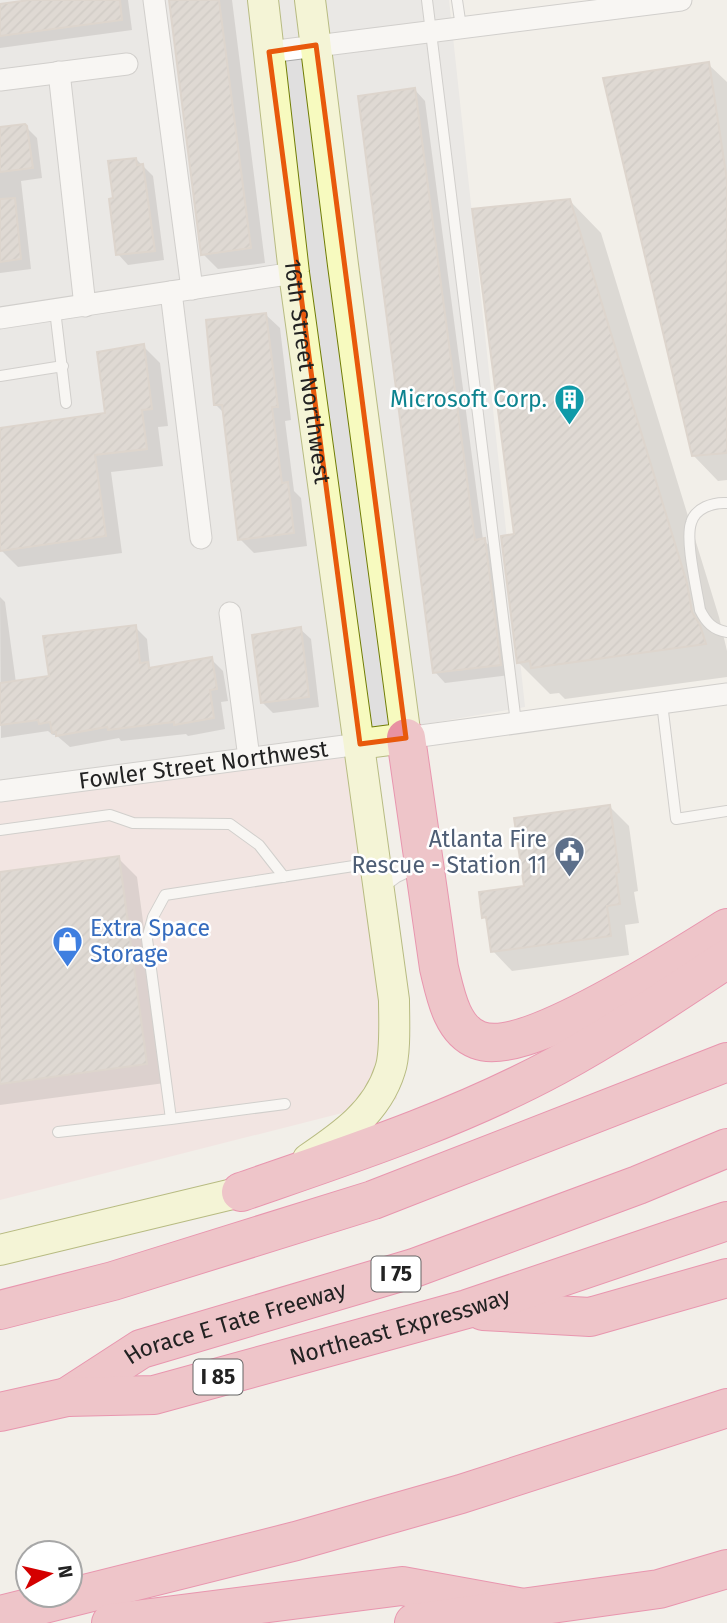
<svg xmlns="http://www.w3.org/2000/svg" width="727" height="1623" font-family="'Fira Sans',sans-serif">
<defs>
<pattern id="building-hatch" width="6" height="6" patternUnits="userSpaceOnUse" patternTransform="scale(1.75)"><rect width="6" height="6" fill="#c7bfb8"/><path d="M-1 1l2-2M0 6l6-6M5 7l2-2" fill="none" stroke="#aba49e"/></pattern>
</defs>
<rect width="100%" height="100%" fill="#f2efe9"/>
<path fill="#e0dfdf" d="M0 0H449L525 707 350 737 0 787Z"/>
<path fill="#f2dad9" d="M351 738 397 1099 0 1200V788Z"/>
<path fill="#0003" d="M48 0H128L132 30 0 48V7Z
M171 0H232L265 263 218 269 203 254Z
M708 64 727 82V480L718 481 693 455Z
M415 90 425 101 483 540 495 550 510 675 445 683 435 672Z
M25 126 37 138 42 178 21 181 31 269 0 273V129Z
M136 159 153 176 164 260 128 265 118 254 115 200Z
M569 200 601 233 719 617 727 651V677L565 699 559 693 550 694 518 662 516 536Z
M266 315 280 328 291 420 285 421 294 491 301 498 307 546 254 553 240 539 225 414 215 404Z
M143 346 160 363 168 426 158 427 163 466 111 472 122 553 18 567 1 550 0 545V430L107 415Z
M0 597 5 602 16 683 51 677 135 627 147 639 150 667 152 669 211 659 223 671 228 701 221 702 225 729 188 736 186 734 121 741 119 738 70 747 56 735H53L48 731 1 738Z
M300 629 311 639 319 707 273 713 262 702Z
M609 806 629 826 638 891 634 892 639 923 625 925 629 955 512 971 493 951 489 922 484 917 526 887Z
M118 858 137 877 165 1083 0 1105V874Z"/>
<path fill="url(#building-hatch)" stroke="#c4b6ab" stroke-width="2" d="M29 0H120L122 20 0 36V4Z
M169 0H219L251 248 201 255Z
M709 62 727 180V453L692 456 603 78Z
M415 88 475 540 485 538 501 665 433 673 358 96Z
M25 124 27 126 33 168 0 172V127Z
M136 158 137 165 143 164 155 251 116 255 109 199 113 198 108 161Z
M15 198 21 259 0 262V199Z
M570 199 687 583 692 612 700 625 706 644 531 668 530 661 517 663 501 536 514 534 472 209Z
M266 313 278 407H272L282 483 288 482 294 533 238 540 222 405H214L206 320Z
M144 344 152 409 142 410 147 449 95 455 106 536 0 551V428L105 413 97 352Z
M136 625 140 663 148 662 149 668 212 657 217 689 210 690 214 718 174 725V722L108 730 107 727 56 736V732L52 733 50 722 39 724 38 720 0 725V683L49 676 43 636Z
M301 627 309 697 261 703 252 635Z
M610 805 619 872 616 873 620 904 607 906 611 936 491 952 486 917 482 918 479 892 524 886 514 818Z
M119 856 147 1064 0 1084V872Z"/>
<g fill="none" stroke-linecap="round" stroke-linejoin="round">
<defs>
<path id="lane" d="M427 0 516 723
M457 0 461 27
M55 310 66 403
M0 376 63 366
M727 503C713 502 695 508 691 523 685 541 697 590 700 610 706 622 713 630 727 632
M662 703 676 819 727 811
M0 830 110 815 133 823 230 824 259 845 284 877
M381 889 397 877 418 867
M285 1104 171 1119 147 939 153 917 165 895 373 863
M58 1132 171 1119"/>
<g id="street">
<path d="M154 0 192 289"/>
<path d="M269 52 681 0"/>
<path d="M59 72 85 306"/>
<path d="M0 80 127 64"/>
<path d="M171 292 201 538"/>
<path d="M0 318 294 273"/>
<path d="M230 613 249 758"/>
<path d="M406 738 727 694"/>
<path id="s1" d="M0 791 360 744"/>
</g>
<g id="secondary">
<path id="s2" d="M263 0 294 273 394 1000C394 1018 396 1053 390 1070 377 1112 342 1136 308 1159"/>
<path d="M310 0 343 265 406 738 360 744"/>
<path d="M0 1250 241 1192 260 1183"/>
</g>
<g id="highway">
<path d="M406 738 439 968C445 992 451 1030 478 1040 525 1059 683 955 727 928"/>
<path d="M241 1192C348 1155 456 1120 556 1066 615 1034 671 996 727 959"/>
<path d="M0 1310 113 1281 373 1200 727 1062"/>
<path d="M483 1311 590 1317 727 1278"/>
<path id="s3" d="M67 1397 141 1349 414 1268 638 1185 727 1148"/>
<path id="s4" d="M0 1412 67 1397 154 1395 467 1309 727 1221"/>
<path d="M0 1615 296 1541 461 1494 727 1408"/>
<path d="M111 1623 402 1586 518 1607"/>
<path d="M414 1623 659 1589 727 1569"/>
</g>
</defs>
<use href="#lane" stroke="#a9a9a9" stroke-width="12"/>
<use href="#street" stroke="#a9a9a9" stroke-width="23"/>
<use href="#secondary" stroke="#707d05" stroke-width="32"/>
<use href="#highway" stroke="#dc2a67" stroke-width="40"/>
<use href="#lane" stroke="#fff" stroke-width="10"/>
<use href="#street" stroke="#fff" stroke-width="21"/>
<use href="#secondary" stroke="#f7fabf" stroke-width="30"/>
<use href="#highway" stroke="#e892a2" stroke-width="38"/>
</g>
<path d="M0 0H727V1623H0ZM316 45 406 738 360 744 269 52Z" fill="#f2efe9" fill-opacity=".55" fill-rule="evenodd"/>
<path fill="none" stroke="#e8590c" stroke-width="5" stroke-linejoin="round" d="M316 45 406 738 360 744 269 52Z"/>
<defs>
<symbol id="building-pin" viewBox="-11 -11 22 30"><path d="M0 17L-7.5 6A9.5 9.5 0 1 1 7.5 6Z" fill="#0f9aa8" stroke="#fff"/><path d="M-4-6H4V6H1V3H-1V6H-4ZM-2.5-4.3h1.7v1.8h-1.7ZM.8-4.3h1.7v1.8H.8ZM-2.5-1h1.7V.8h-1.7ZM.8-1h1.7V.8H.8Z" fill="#fff"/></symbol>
<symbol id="civic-pin" viewBox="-11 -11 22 30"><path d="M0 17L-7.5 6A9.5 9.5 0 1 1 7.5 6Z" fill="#5c6f8a" stroke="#fff"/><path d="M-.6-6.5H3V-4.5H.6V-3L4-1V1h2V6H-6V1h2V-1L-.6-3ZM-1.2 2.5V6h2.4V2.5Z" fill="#fff"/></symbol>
<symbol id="shop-pin" viewBox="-11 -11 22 30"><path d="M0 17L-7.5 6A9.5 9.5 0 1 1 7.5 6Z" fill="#3f7fe0" stroke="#fff"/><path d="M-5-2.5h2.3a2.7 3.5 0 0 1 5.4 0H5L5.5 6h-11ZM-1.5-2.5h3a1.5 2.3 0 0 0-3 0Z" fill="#fff"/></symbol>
</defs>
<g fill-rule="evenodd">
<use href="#building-pin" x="552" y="382" width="35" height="47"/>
<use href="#civic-pin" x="552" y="834" width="35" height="47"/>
<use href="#shop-pin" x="50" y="924" width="35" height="47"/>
</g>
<g text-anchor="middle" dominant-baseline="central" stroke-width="5" stroke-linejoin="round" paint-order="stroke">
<g fill="#fff" stroke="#646464" stroke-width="2">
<rect x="371.5" y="1256.5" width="49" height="35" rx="5"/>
<rect x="193.5" y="1359.5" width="49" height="35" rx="5"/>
</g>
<g font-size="21" font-weight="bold" fill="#222">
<text x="396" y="1274">I 75</text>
<text x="218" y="1377">I 85</text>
</g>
<g font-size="23" fill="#222" stroke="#fff">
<text stroke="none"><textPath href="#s2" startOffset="374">16th Street Northwest</textPath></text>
<text stroke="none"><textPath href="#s1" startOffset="205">Fowler Street Northwest</textPath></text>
<text stroke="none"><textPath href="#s3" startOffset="186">Horace E Tate Freeway</textPath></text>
<text stroke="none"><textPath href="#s4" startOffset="411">Northeast Expressway</textPath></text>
</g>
<g font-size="23" fill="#0d838f" stroke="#fff" text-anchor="end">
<text x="547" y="399">Microsoft Corp.</text>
</g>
<g font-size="23" fill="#4e5e75" stroke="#fff" text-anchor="end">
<text x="547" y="839">Atlanta Fire<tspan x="547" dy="26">Rescue - Station 11</tspan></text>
</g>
<g font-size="23" fill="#366cbe" stroke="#fff" text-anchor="start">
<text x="90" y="928">Extra Space<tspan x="90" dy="26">Storage</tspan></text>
</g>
</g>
<g transform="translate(49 1574) rotate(82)"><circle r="33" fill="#ffffff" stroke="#a7a7a7" stroke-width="2"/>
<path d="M0-5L12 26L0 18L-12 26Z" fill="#d40000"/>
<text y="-10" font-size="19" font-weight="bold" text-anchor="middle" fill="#222222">N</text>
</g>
</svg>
